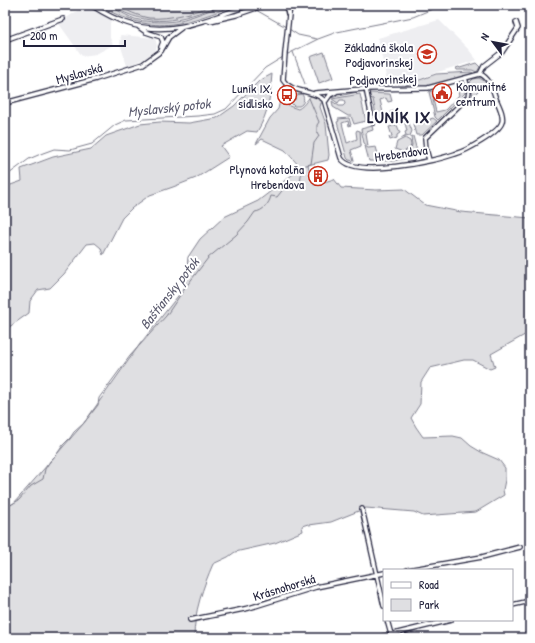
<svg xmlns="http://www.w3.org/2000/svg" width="535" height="643" font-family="'Patrick Hand',sans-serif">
<rect width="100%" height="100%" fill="#fff"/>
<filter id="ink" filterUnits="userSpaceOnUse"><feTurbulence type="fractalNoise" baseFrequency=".025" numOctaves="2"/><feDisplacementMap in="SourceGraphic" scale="8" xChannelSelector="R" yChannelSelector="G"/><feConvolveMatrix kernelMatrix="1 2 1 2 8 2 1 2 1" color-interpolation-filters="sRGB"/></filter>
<g filter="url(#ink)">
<path fill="#eeeef1" d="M92 6 113 17 110 23V38L113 45 96 54 82 56 57 21 68 17 80 9H90Z
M439 20 468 49 477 60 431 74 405 85 397 87H388L378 38Z
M120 35 155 38 157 46 155 51 150 54 151 56 127 66 119 40H121Z"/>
<path fill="#dfdfe2" stroke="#80808e" d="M98 5C112 5 122 14 135 19 145 22 156 22 165 22 190 22 212 5 236 5 180 25 155 37 98 5Z
M110 5H221C178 21 152 30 110 5Z
M324 52 333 78 319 83 310 57Z
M476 63 480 67 477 72 472 70H457L456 68 459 67 460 68Z
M471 72 473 73 471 74C451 80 427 90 405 86L406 85 436 74Z
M272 74C270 97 269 112 257 132L247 131 221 146 229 157 196 178 173 187 150 195 132 208 122 218 103 255 101 248 95 243 87 244 64 274 50 288 38 290 30 301 29 313 5 330V187L22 181 21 169 53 157 91 149 106 136 140 124 160 122 189 123 217 118 234 106 259 81Z
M479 78 483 80 486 83 473 96 470 82 473 79Z
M461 83 465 88V93L438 120 435 117 429 92 437 90V92L433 94 434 99H433L436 112 445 110 459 95 456 85Z
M358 90 362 91 330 98 335 94Z
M314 93 325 102 321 103 320 107 326 124 329 155 328 160 308 165 314 185 334 179 341 188 376 190 404 189 425 205 461 212 530 218V332L491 354 495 367 490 369 473 360H464L430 368 421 382 420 404 411 418 416 427 423 437 453 436 462 438 471 446 481 452 499 460 505 468V480L503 490 504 495 476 512 423 516 414 512 366 508 331 522 309 525 308 524 302 526 303 531 275 543 235 552 228 557 213 564C203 587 194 612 194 638H5V508L14 503 84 423 140 344 185 287 188 257 200 239 224 217 258 201 301 168 285 150 262 139 256 144 270 118 278 109 281 96H283L289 106 298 109C306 105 306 99 314 93Z
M369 93 390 94 392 101 388 102 386 98 380 100 384 117 391 116 390 112 394 111 393 117 377 121 373 99 370 98Z
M302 94C305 99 304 104 299 106H294L291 103 293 99 295 100 296 95Z
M360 94 366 121 354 124 351 116H348L333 107 332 101 339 106H343L345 104 344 100H340L338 103 332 99Z
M404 116 407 118 412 131 410 136 401 138 406 135 405 132 407 131 405 123 400 124 397 118Z
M349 118 351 125 349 126 348 121 342 123 347 143 357 139 356 132 357 130 360 131 361 146 351 150 354 161 349 160 347 158 337 122 339 121 338 119Z
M433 118 437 121 422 135H416L413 124 422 121 423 123 430 121V119Z
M397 125 400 133 397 135V138L390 140 389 137 392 136 389 127Z
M372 126 373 130 367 132 366 134 368 146 364 143 361 129Z
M413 136 417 151 416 154H411L412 157 393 161H382L381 157 401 154 410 150 412 145 411 137Z
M405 138 410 141 411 145 410 148 403 152 395 149 397 142Z
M365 146 368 148 376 147 380 161H369Z"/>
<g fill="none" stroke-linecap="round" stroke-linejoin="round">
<path stroke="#7a7a88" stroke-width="1" d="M117 5C127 11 138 16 149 18 170 20 195 12 214 5
M256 10 286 27
M289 29 298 35 317 39
M293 52 305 84
M286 55 318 39 337 32 413 17 442 5
M5 177 29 159 43 153 54 149 70 150 92 144 115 125 126 120 198 116 215 114 226 109 265 68 283 57
M5 508 19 500 31 486 43 479 45 469 50 461 57 454 63 445 70 438 74 432 83 424 98 405 99 398 130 356 166 316 185 288 208 258 236 235 248 222 255 212C263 211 269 204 271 196L277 197 285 187H287L295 184 300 185 301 175 304 172 301 169 306 165 311 164 314 143 319 136 317 132V125L319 122 309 98"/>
<defs>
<path id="minor" d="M91 5C102 12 114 19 127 23 169 38 209 19 249 5
M286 5 288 14
M290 5 285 53 283 80C292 94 313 89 324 100L341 158C354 179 435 161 455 154 466 151 499 133 502 122 504 115 499 106 496 99 493 90 490 78 480 74
M210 21 236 15 265 5
M139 27 146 32 161 37 163 42 161 47
M5 40 63 19
M366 89 373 123
M315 93 363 89 428 88 480 74 484 66 502 52 518 28 516 22
M325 102 330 95 336 92
M5 103 96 79 143 64 161 51 169 37 181 28
M429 160 426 149 425 138 468 97 469 91 465 78
M362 509 384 606
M407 570 482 557 520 547
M512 605 530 601
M190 620 249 608 316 587 384 573
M387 620 392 638
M377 638 451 620"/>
</defs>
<use href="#minor" stroke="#22223b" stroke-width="6"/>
<use href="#minor" stroke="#fff" stroke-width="3.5"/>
</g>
</g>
<defs>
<symbol id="school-ring" viewBox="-11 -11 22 22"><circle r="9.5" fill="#fff" stroke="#c8321e" stroke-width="1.5"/><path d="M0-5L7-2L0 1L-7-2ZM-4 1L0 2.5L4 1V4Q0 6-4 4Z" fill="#c8321e"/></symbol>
<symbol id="civic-ring" viewBox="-11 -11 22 22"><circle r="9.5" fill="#fff" stroke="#c8321e" stroke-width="1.5"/><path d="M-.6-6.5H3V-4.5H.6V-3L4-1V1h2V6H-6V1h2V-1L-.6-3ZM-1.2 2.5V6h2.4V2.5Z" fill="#c8321e"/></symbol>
<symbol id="bus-ring" viewBox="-11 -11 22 22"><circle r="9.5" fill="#fff" stroke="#c8321e" stroke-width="1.5"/><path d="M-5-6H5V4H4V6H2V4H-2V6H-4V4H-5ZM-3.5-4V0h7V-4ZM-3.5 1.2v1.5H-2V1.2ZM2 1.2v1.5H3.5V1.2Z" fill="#c8321e"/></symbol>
<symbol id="building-ring" viewBox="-11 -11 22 22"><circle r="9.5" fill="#fff" stroke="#c8321e" stroke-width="1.5"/><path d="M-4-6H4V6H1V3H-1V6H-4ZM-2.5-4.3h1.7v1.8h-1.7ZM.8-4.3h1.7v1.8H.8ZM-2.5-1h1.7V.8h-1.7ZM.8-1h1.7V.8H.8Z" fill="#c8321e"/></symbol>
</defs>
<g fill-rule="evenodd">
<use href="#school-ring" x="416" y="43" width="22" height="22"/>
<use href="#civic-ring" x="431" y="82" width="22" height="22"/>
<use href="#bus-ring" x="276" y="84" width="22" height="22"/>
<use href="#building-ring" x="307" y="165" width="22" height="22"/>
</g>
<g text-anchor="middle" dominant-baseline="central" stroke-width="4" stroke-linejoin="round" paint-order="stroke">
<g font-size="13" fill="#22223b" stroke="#fff" text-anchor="end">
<text x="413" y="47">Základná škola<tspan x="413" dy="15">Podjavorinskej</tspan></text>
<text x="456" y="86" text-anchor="start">Komunitné<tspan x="456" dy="15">centrum</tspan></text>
<text x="273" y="88">Luník IX,<tspan x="273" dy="15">sídlisko</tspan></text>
<text x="304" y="169">Plynová kotolňa<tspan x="304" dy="15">Hrebendova</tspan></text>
</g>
<g font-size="13" fill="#22223b" stroke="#fff">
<text transform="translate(79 73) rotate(-16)">Myslavská</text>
<text transform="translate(383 79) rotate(-2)">Podjavorinskej</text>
<text transform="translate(401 153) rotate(-8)">Hrebendova</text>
<text transform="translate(284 587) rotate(-17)">Krásnohorská</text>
</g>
<g font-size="14" font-style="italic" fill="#5c5c6f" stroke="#fff">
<text transform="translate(169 107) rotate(-6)">Myslavský potok</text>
<text transform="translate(169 293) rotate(-52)">Baštiansky potok</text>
</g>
<g font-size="17" font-weight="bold" letter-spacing="1" fill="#22223b" stroke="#fff">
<text x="399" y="116">LUNÍK IX</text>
</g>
</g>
<rect width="535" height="643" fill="none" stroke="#fff" stroke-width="20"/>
<rect x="10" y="10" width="515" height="623" fill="none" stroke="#22223b" stroke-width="1.5" filter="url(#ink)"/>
<rect x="383" y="569" width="130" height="52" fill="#ffffff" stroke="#a7a7b1"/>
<rect x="391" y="582" width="20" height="6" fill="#ffffff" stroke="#a7a7b1"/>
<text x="419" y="589" font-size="12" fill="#22223b">Road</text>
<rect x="391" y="599" width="20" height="12" fill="#dfdfe2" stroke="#a7a7b1"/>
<text x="419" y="609" font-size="12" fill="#22223b">Park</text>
<g transform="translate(493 42) rotate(302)" stroke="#ffffff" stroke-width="3" paint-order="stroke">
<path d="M0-3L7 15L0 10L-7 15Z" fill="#22223b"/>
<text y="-6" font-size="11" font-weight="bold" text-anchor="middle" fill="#22223b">N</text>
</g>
<path d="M24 40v6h101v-6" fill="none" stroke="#22223b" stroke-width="2"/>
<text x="30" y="40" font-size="12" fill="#22223b" stroke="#ffffff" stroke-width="3" paint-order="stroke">200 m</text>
</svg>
